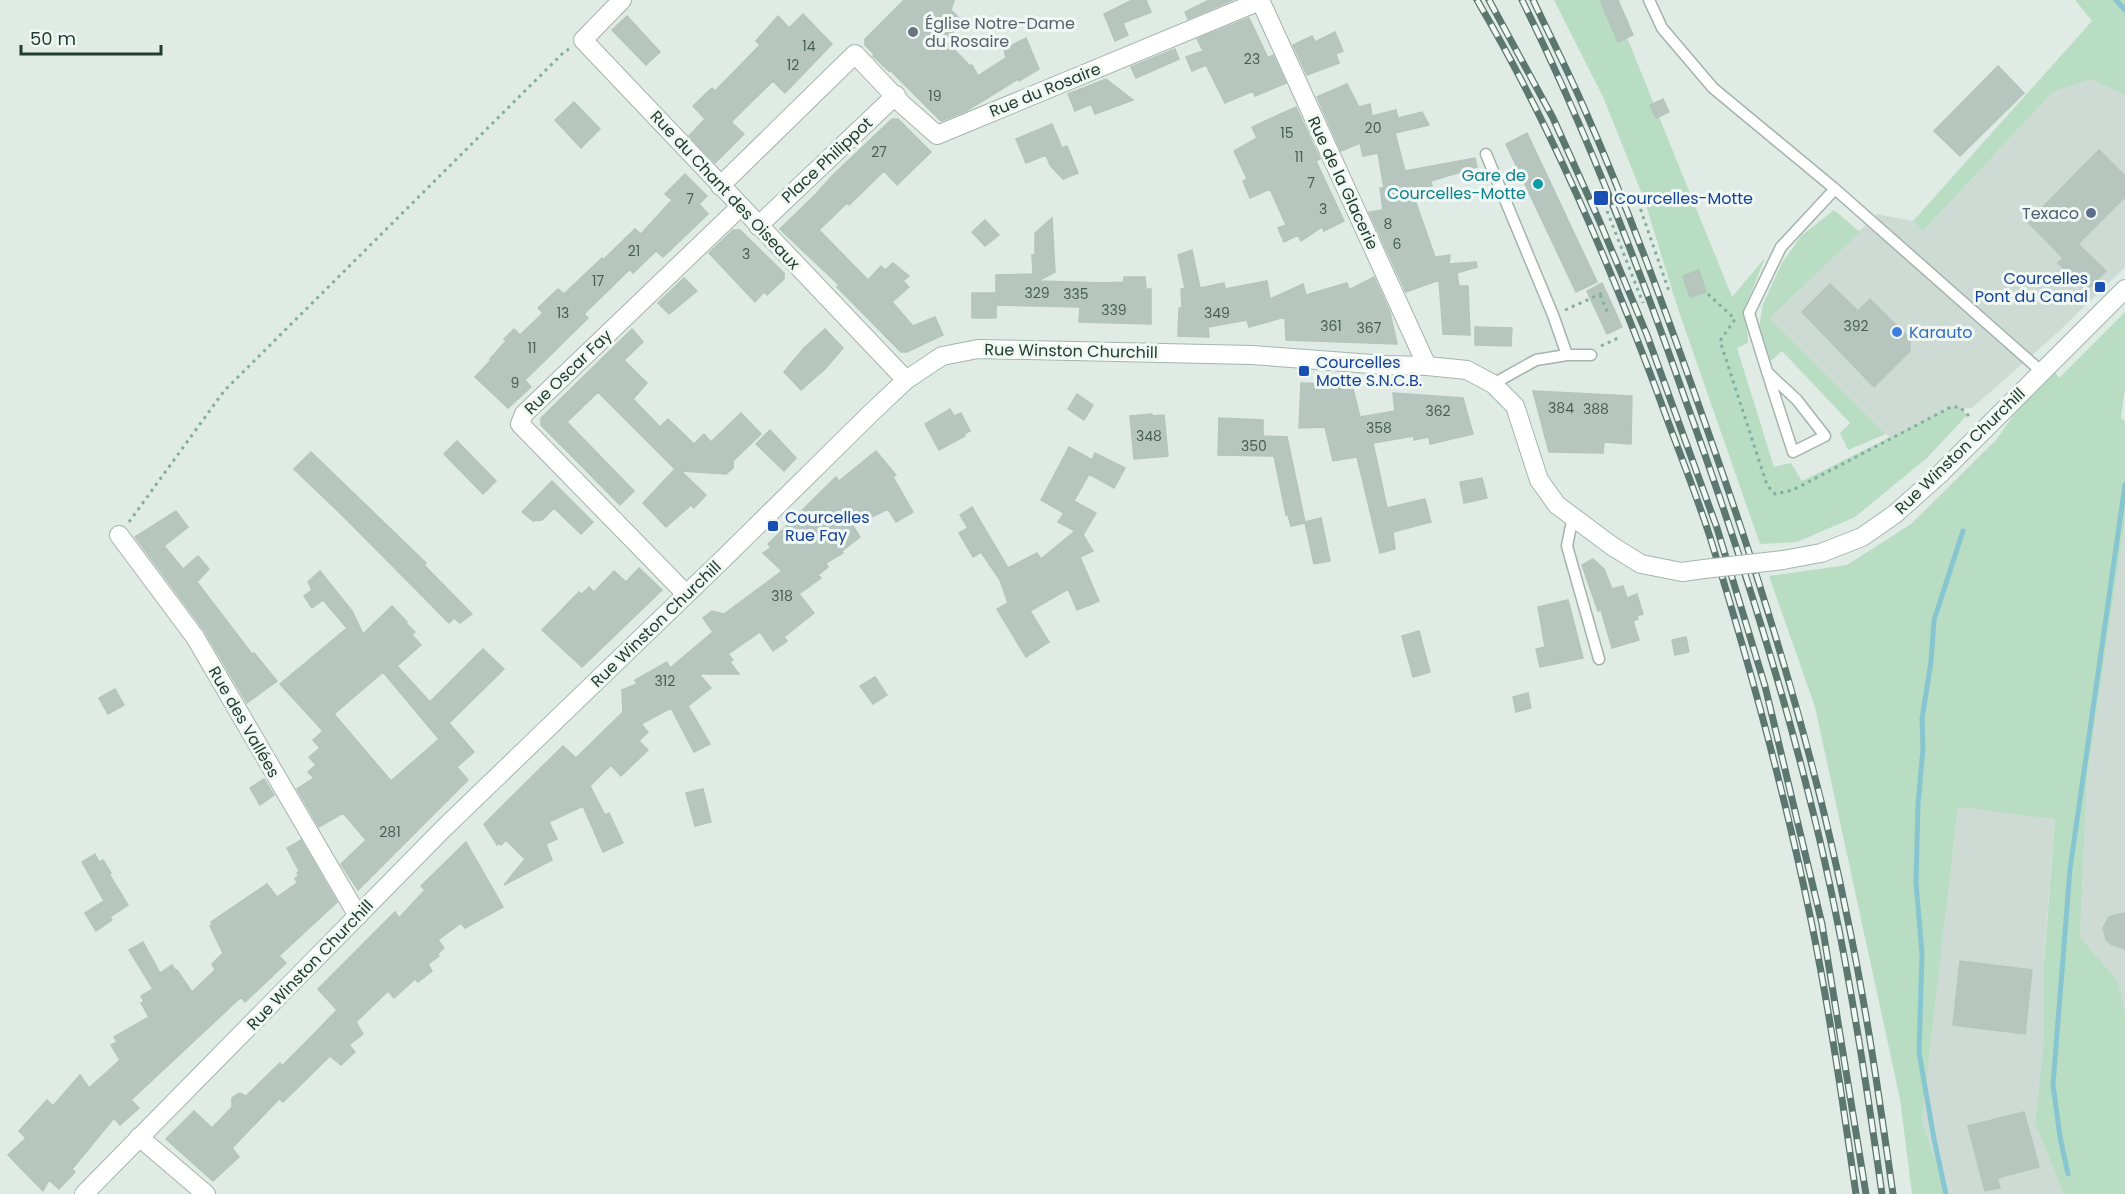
<svg xmlns="http://www.w3.org/2000/svg" width="2125" height="1194" font-family="Poppins,sans-serif">
<rect width="100%" height="100%" fill="#e0ebe6"/>
<path fill="#cedbd5" d="M2091 78 2125 95V267L2056 334 1972 408 1951 407 1891 439 1770 318 1877 214 1913 221 1923 231 2053 92Z
M2125 521V1013L2118 981 2080 937 2087 777Z
M1958 807 2055 818 2044 956V1037L2035 1124 2064 1194H1947L1922 1120Z"/>
<path fill="#b9ddc2" d="M1554 0H1605L1626 35 1732 297 1765 258 1746 305 1748 343 1737 348 1774 467 1791 463 1802 481 1951 407H1960L1967 415 1927 458 1855 517 1797 542 1760 544 1678 309 1644 199 1603 97Z
M2075 0H2125V95L2091 79 2053 92 1923 231 1913 221 2092 21Z
M1834 210 1860 232 1770 318 1886 434 1848 450 1840 433 1850 423 1782 351 1771 361 1759 328 1763 304 1782 263 1801 236Z
M2125 312V388L2121 418 2125 421V521L2087 777 2080 937 2118 981 2125 1013V1194H2064L2035 1124 2044 1037V963L2055 819 1958 807 1922 1120 1947 1194H1912L1900 1099 1815 707 1769 576 1847 565 1911 524 1996 440 2050 364 2059 378Z"/>
<g fill="none" stroke-linecap="round" stroke-linejoin="round">
<path stroke="#87c6d1" stroke-width="5" d="M2116 0 2125 10
M2068 1174 2060 1137 2053 1085 2070 869 2125 485
M1946 1194 1934 1139 1919 1052 1922 953 1916 883 1918 805 1923 748 1922 719 1931 662 1934 620 1963 531"/>
</g>
<path fill="#b6c6bf" stroke="#b3c5bd" stroke-width="1.5" fill-rule="evenodd" d="M904 0H954L951 10 963 22 945 40 970 66 972 65 978 76 1006 58 1004 49 1026 38 1039 69 1019 81 1018 79 966 111 941 121 890 70 889 71 873 56 874 54 865 45V39Z
M1132 0H1146L1151 12 1123 23 1128 35 1115 41 1104 14Z
M1209 0H1233L1188 19 1185 12Z
M1600 0H1618L1633 35 1618 42Z
M803 14 832 44 785 93 773 81 731 122 744 134 715 163 689 136 705 119 693 106 712 88 715 91 760 45 756 41 778 16 789 28Z
M627 16 660 52 646 65 612 30Z
M1249 18 1268 58 1273 55 1286 83 1255 96 1253 91 1225 103 1206 65 1192 71 1186 57 1203 51 1197 39Z
M1335 32 1343 51 1336 54 1339 63 1307 75 1293 45 1312 36 1315 42Z
M1175 49 1179 59 1136 78 1131 67Z
M1998 66 2024 93 1960 156 1934 131Z
M1106 79 1133 100 1095 114 1091 104 1075 111 1068 94Z
M1347 84 1359 107 1370 104 1372 116 1396 110 1398 118 1422 112 1429 125 1395 133 1405 171 1475 158 1477 167 1431 181 1433 194 1414 197 1435 257 1450 255 1449 264 1476 262 1477 267 1457 273 1459 286H1468L1470 335 1443 334 1439 280 1406 292 1369 212 1383 210 1380 188H1384L1378 153 1363 156 1360 143 1341 151 1317 97Z
M1663 99 1669 112 1656 118 1650 105Z
M574 102 600 129 581 148 555 120Z
M1296 107 1320 159 1316 161 1344 221 1324 231 1322 227 1301 241 1298 235 1284 242 1278 228 1286 225 1270 189 1250 198 1243 181 1247 179 1234 151 1257 138 1252 127Z
M892 119H898L931 152 897 185 884 171 849 205 847 203 819 230 868 280 881 266 885 270 893 263 909 276 903 281 909 287 892 302 913 326 935 317 943 335 907 352H901L837 287 839 285 780 229 816 194 832 176Z
M1052 124 1062 148 1067 146 1078 173 1063 179 1050 165 1046 155 1026 163 1016 139Z
M1527 133 1597 282 1576 292 1506 144Z
M2099 150 2125 176V197L2078 244 2106 271 2086 291 2058 263 2063 258 2028 222Z
M685 174 707 196 699 204 708 214 663 257 656 251 633 273 630 269 584 314 588 318 525 380 531 387 508 408 475 377 491 360 490 359 506 341 504 339 514 329 520 335 543 313 538 308 558 289 564 294 602 258 603 260 635 229 641 234 672 200 665 194Z
M1052 218 1055 272 1038 281 1105 283 1124 282V277H1145L1146 289H1151V324L1079 322 1080 307 996 305V296V318H972V293H996V275L1033 274 1032 255H1035V233Z
M985 220 999 235 985 246 972 232Z
M733 230H740L784 273V279L767 295 764 292 755 302 709 253Z
M1192 250 1200 288 1224 283 1225 289 1267 281 1270 299 1303 284 1306 295 1347 283 1349 290 1374 277 1390 312 1397 344 1286 340 1285 317 1249 327 1247 320 1208 327 1209 337 1178 336 1179 308H1182L1181 289 1185 288 1178 255Z
M1699 270 1706 292 1690 297 1683 276Z
M684 278 697 291 669 314 658 303Z
M1602 283 1622 327 1607 334 1587 291Z
M1830 284 1858 311 1870 299 1910 339V351L1874 387 1802 312Z
M1475 327 1512 328 1511 346 1475 345Z
M632 329 643 342 624 360 647 383 633 399 660 427 668 419 694 444 704 434 711 442 741 413 761 434 733 461V468L726 474 681 471 706 495 694 508 691 505 666 527 643 503 675 469 598 392 567 422 634 491 620 505 541 425V418Z
M825 329 843 348 825 369 801 390 784 372 804 348Z
M1301 383 1352 385 1360 417 1395 411 1393 393 1463 398 1473 434 1430 444 1429 437 1414 440V436L1373 443 1387 508 1425 499 1431 522 1393 532 1395 549 1380 553 1357 457 1333 461 1325 427 1299 428Z
M1533 391 1632 396 1631 444 1604 442 1603 453 1549 452Z
M1077 394 1093 405 1084 420 1068 409Z
M950 409 954 416 961 413 970 431 964 434 965 436 939 450 925 424Z
M1152 414V416L1164 415 1168 456 1134 459 1130 416Z
M1219 418 1263 420V436L1287 437 1305 522 1321 518 1330 561 1314 564 1305 523 1291 526 1288 515H1286L1274 456 1218 455Z
M770 430 796 458 784 471 756 444Z
M457 441 496 481 483 494 444 454Z
M1069 447 1092 460 1095 453 1125 468 1114 488 1089 474 1074 501 1096 513 1083 535 1093 551 1080 557 1099 601 1077 610 1068 589 1030 611 1049 642 1026 657 997 609 1008 603 1000 580 981 552 973 557 959 533 968 528 960 515 972 507 1008 568 1037 553 1041 559 1075 531 1058 522 1064 513 1041 500Z
M876 451 896 475 893 477 913 512 896 522 888 509 853 526 860 537 842 551 843 553 826 563 828 567 818 575 821 578 799 594 814 613 784 637 787 641 773 651 760 632 728 654 733 660 730 662 739 674H699L711 688 688 706 710 744 694 752 671 708 641 724 648 732 639 741 648 750 621 776 611 765 590 786 605 815 609 813 623 843 603 852 583 806 549 822 557 839 546 844 552 860 504 885 525 859 506 840 501 845 498 843 497 845 484 824 563 746 576 758 623 712 622 690 637 684 635 680 667 662 670 668 713 632 703 618 712 611 724 614 782 571 763 553 771 548 768 544 836 477 839 481Z
M311 452 426 563 424 565 472 614 460 623 454 618 449 623 344 517 294 469Z
M1482 478 1487 498 1464 503 1460 482Z
M552 481 593 522 581 534 554 508 542 520 533 521 522 512Z
M176 511 188 527 164 546 183 569 198 556 209 569 197 582 252 654 254 653 277 681 247 703 204 630 135 537Z
M1593 559 1604 569 1612 589 1623 586 1627 598 1637 594 1643 614 1637 616 1638 619 1633 621 1639 640 1612 648 1601 610 1598 611 1582 565Z
M639 568 662 590 582 667 542 630 579 592 582 594 589 587 594 592 614 571 626 582Z
M320 571 352 611 363 634 392 606 407 622 406 623 415 632 412 635 421 645 397 666 430 702 483 649 504 669 449 723 474 752 457 767 468 780 358 890 341 864 366 840 343 813 319 827 297 789 314 778 308 772 316 765 309 757 320 748 313 740 323 731 280 684 347 628 323 600 312 608 304 596 312 590 308 582ZM383 672 439 739 391 781 334 714Z
M1568 600 1583 658 1540 667 1536 649 1545 647 1538 607Z
M1419 631 1430 672 1413 677 1402 636Z
M1686 637 1689 652 1675 655 1672 640Z
M875 677 887 695 873 704 860 686Z
M115 689 124 705 108 714 99 698Z
M1528 693 1531 708 1516 712 1513 697Z
M264 779 274 795 260 805 250 788Z
M703 789 711 822 695 826 686 793Z
M301 840 337 902 279 956 286 963 245 1002 241 997 131 1100 139 1108 120 1125 114 1118 72 1169 75 1172 59 1189 49 1180 43 1191 8 1155 26 1138 19 1131 47 1100 53 1106 80 1075 89 1088 120 1060 111 1045 117 1042 114 1037 149 1017 141 1003 144 1002 141 996 153 989 129 950 143 942 160 973 172 965 176 971 177 970 192 992 215 970 212 964 223 953 210 926 212 925 211 922 267 884 277 897 297 883 295 878 299 876 297 873 299 871 287 848Z
M466 842 503 907 465 928 461 923 438 940 444 948 438 954 439 956 428 964 432 971 418 982 415 979 394 998 388 991 356 1022 363 1034 349 1045 355 1052 341 1065 330 1056 283 1102 279 1099 232 1148 239 1157 213 1181 166 1139 194 1111 212 1128 232 1107V1098L236 1095 240 1093 246 1096 280 1063 282 1066 306 1042 337 1010 318 989 395 912 399 918 425 890 421 886Z
M95 854 99 862 103 860 111 873 109 874 128 905 110 917 112 920 96 931 85 913 104 901 82 862Z
M2125 913V949L2111 944 2106 940 2103 928 2109 917Z
M1960 961 2032 970 2025 1034 1953 1025Z
M2024 1112 2039 1167 1997 1178 2000 1188 1985 1191 1968 1126Z"/>
<g fill="none" stroke-linecap="round" stroke-linejoin="round">
<defs>
<path id="lane" d="M1649 0 1662 28 1713 88 1835 189 2042 372
M1486 154 1553 315 1567 355
M1767 372 1797 400 1825 436 1793 452C1778 406 1763 360 1749 313L1781 247 1835 189
M1493 384 1536 360 1567 355H1591
M1573 516 1567 546 1599 659"/>
<path id="street" d="M622 0 583 40 906 380
M1260 0 1427 366
M720 186 855 54 902 104 937 135 1260 1
M758 226 896 95
M119 535 195 637 358 916
M686 594 520 424 524 414 740 207
M139 1137 206 1194"/>
<path id="secondary" d="M1783 560 1821 553 1862 537 1895 514 1941 473 2125 289
M84 1194 443 829 721 561 870 414 906 380 942 356 978 349 1252 355 1385 365 1427 366 1467 370 1493 384 1515 406 1539 480 1557 505 1612 546 1641 564 1682 572 1704 569"/>
</defs>
<use href="#lane" stroke="#a3b3ad" stroke-width="13"/>
<use href="#street" stroke="#a3b3ad" stroke-width="20"/>
<use href="#secondary" stroke="#9fb7ae" stroke-width="20"/>
<path stroke="#80afa0" stroke-width="3" stroke-dasharray="3 4.5" stroke-linecap="butt" d="M1638 202 1669 291
M1607 211 1643 303
M1708 294 1735 319 1720 341 1767 485 1775 494 1793 490 1951 407H1960L1971 418
M1600 295 1609 316
M1565 310 1605 292
M1601 346 1620 337
M129 522 224 391 563 53 569 49"/>
<use href="#lane" stroke="#fff" stroke-width="10"/>
<use href="#street" stroke="#fff" stroke-width="18"/>
<use href="#secondary" stroke="#fff" stroke-width="18"/>
<defs>
<path id="rail" d="M1477 0C1551 126 1608 260 1659 397 1675 442 1694 488 1709 534 1749 662 1785 793 1812 925 1830 1014 1843 1104 1856 1194
M1489 0 1553 118 1599 220 1647 335 1717 528 1765 686 1822 924 1866 1194
M1522 0C1585 128 1637 261 1684 396 1731 526 1774 657 1808 792 1842 924 1863 1059 1882 1194
M1533 0C1550 36 1568 71 1584 108 1633 219 1674 334 1714 449 1768 603 1816 760 1848 921 1867 1011 1880 1103 1893 1194"/>
</defs>
<use href="#rail" stroke="#5b7770" stroke-width="7"/>
<use href="#rail" stroke="#f1f8f4" stroke-width="4.5" stroke-dasharray="14" stroke-linecap="butt"/>
<defs>
<path id="secondary-bridge" d="M1704 569 1783 560"/>
</defs>
<use href="#secondary-bridge" stroke="#9fb7ae" stroke-width="20" stroke-linecap="butt"/>
<use href="#secondary-bridge" stroke="#fff" stroke-width="18"/>
</g>
<circle fill="#6b7280" stroke="#f1f8f4" stroke-width="2" cx="913" cy="32" r="6"/>
<circle fill="#0f9aa8" stroke="#f1f8f4" stroke-width="2" cx="1538" cy="184" r="6"/>
<g fill="#1a4fb4" stroke="#f1f8f4" stroke-width="2">
<rect x="1593" y="190" width="16" height="16" rx="3"/>
<rect x="2094" y="281" width="12" height="12" rx="3"/>
<rect x="1298" y="365" width="12" height="12" rx="3"/>
<rect x="767" y="520" width="12" height="12" rx="3"/>
</g>
<circle fill="#5c6f8a" stroke="#f1f8f4" stroke-width="2" cx="2091" cy="213" r="6"/>
<circle fill="#3f7fe0" stroke="#f1f8f4" stroke-width="2" cx="1897" cy="332" r="6"/>
<g text-anchor="middle" dominant-baseline="central" stroke-width="6" stroke-linejoin="round" paint-order="stroke">
<g font-size="14" fill="#465e57">
<text x="809" y="46">14</text>
<text x="1252" y="59">23</text>
<text x="793" y="65">12</text>
<text x="935" y="96">19</text>
<text x="1373" y="128">20</text>
<text x="1287" y="133">15</text>
<text x="879" y="152">27</text>
<text x="1299" y="157">11</text>
<text x="1311" y="183">7</text>
<text x="690" y="199">7</text>
<text x="1323" y="209">3</text>
<text x="1388" y="224">8</text>
<text x="1397" y="244">6</text>
<text x="634" y="251">21</text>
<text x="746" y="254">3</text>
<text x="598" y="281">17</text>
<text x="1037" y="293">329</text>
<text x="1076" y="294">335</text>
<text x="1114" y="310">339</text>
<text x="563" y="313">13</text>
<text x="1217" y="313">349</text>
<text x="1331" y="326">361</text>
<text x="1856" y="326">392</text>
<text x="1369" y="328">367</text>
<text x="532" y="348">11</text>
<text x="515" y="383">9</text>
<text x="1561" y="408">384</text>
<text x="1596" y="409">388</text>
<text x="1438" y="411">362</text>
<text x="1379" y="428">358</text>
<text x="1149" y="436">348</text>
<text x="1254" y="446">350</text>
<text x="782" y="596">318</text>
<text x="665" y="681">312</text>
<text x="390" y="832">281</text>
</g>
<g font-size="16" fill="#5b616d" stroke="#f1f8f4" text-anchor="start">
<text x="925" y="23">Église Notre-Dame<tspan x="925" dy="18">du Rosaire</tspan></text>
</g>
<g font-size="16" fill="#213c34" stroke="#f1f8f4">
<text transform="translate(1045 90) rotate(-22)">Rue du Rosaire</text>
<text transform="translate(827 160) rotate(-43)">Place Philippot</text>
<text transform="translate(1343 183) rotate(65)">Rue de la Glacerie</text>
<text transform="translate(725 190) rotate(47)">Rue du Chant des Oiseaux</text>
<text transform="translate(1071 351) rotate(1)">Rue Winston Churchill</text>
<text transform="translate(568 372) rotate(-44)">Rue Oscar Fay</text>
<text transform="translate(1960 451) rotate(-44)">Rue Winston Churchill</text>
<text transform="translate(656 624) rotate(-44)">Rue Winston Churchill</text>
<text transform="translate(244 722) rotate(60)">Rue des Vallées</text>
<text transform="translate(310 965) rotate(-46)">Rue Winston Churchill</text>
</g>
<g font-size="16" fill="#0d838f" stroke="#f1f8f4" text-anchor="end">
<text x="1526" y="175">Gare de<tspan x="1526" dy="18">Courcelles-Motte</tspan></text>
</g>
<g font-size="16" fill="#164399" stroke="#f1f8f4" text-anchor="start">
<text x="1614" y="198">Courcelles-Motte</text>
<text x="2088" y="278" text-anchor="end">Courcelles<tspan x="2088" dy="18">Pont du Canal</tspan></text>
<text x="1316" y="362">Courcelles<tspan x="1316" dy="18">Motte S.N.C.B.</tspan></text>
<text x="785" y="517">Courcelles<tspan x="785" dy="18">Rue Fay</tspan></text>
</g>
<g font-size="16" fill="#4e5e75" stroke="#f1f8f4" text-anchor="end">
<text x="2079" y="213">Texaco</text>
</g>
<g font-size="16" fill="#366cbe" stroke="#f1f8f4" text-anchor="start">
<text x="1909" y="332">Karauto</text>
</g>
</g>
<path d="M21 45v9h140v-9" fill="none" stroke="#213c34" stroke-width="3"/>
<text x="30" y="45" font-size="18" fill="#213c34" stroke="#f1f8f4" stroke-width="4.5" paint-order="stroke">50 m</text>
</svg>
